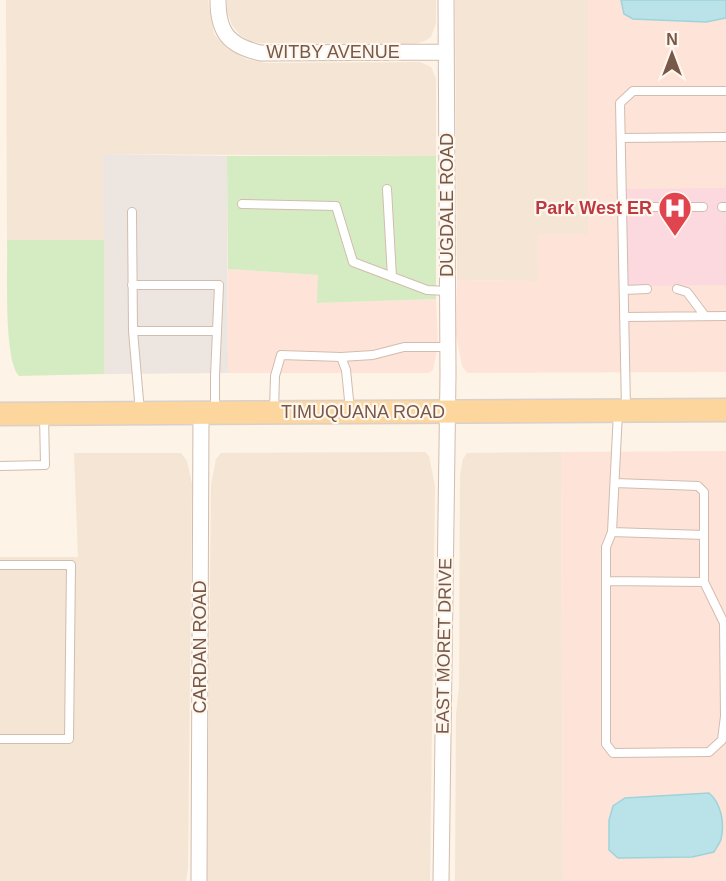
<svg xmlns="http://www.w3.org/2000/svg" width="726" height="881" font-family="Helvetica,sans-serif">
<rect width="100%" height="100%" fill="#fdf3e6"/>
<path fill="#f5e5d4" d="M6 0H208L214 34 226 48 246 59 266 63 420 62 431 67 436 78V156L103 154 104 240H7Z
M227 0H436V23L431 37 425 41 415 44 260 43 249 41 240 35 232 25 227 12Z
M455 0H588V234L538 281 457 280Z
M425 452 429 456 435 486 430 881H208L207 876 211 485 216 459 221 453Z
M561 452 563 881H455L456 715 459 686 460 475 463 459 467 453Z
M74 453H181L187 461 192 484 188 868 186 881H0V557H78Z"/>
<path fill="#fee3d9" d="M588 0H726V372L467 373 462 366 456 334 457 280 538 281 537 234H588Z
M228 269 319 275 318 303 436 299 438 345 433 370 429 373H228Z
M726 451V881H563L561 452Z"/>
<path fill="#ede6e0" d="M103 154 227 156 228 373 104 374Z"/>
<path fill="#fbd9de" d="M726 188V285L623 286 624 189Z"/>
<path fill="#d5ecc3" d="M227 156H436V299L317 303 318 275 228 269Z
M7 240H104V374L19 376C3 360 8 266 7 240Z"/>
<path fill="#b9e3e8" stroke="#9fd3da" stroke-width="1.5" d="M621 0H726V18L706 22 633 19 624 14Z
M709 793C721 803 725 823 721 839 720 843 716 848 714 852L692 857 618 858 609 850V820L613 806 625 798Z"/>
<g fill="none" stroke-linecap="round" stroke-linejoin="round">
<defs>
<path id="service" d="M621 138 726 137
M387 189 392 277
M242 204 336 206 353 262 427 290 447 291
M623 207H703
M722 207H726
M132 212 133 331 140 412
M132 285H219L217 331
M677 289 687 292 705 316
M624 290 647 289
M624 317 726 316
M133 331H217L215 376V411
M341 357 373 355 404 347H448
M626 409 620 103 633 91H726
M274 411 275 376 281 355 341 357 346 370 350 410
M0 466 45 465 44 415
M615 483 698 486 704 492V582L724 623 725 716 722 740 709 752 613 753 606 744V547L612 532 618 412
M612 532 704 535
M0 565H71L69 739H0
M606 581 704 582"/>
<path id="minor" d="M218 0C218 33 229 46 261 53L446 52
M199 881 201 412
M441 881 448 375 446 0"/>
<path id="primary" d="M0 414 726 410"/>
</defs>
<use href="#service" stroke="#d2bcae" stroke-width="10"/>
<use href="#minor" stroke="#d2bcae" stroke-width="17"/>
<use href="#primary" stroke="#d9d0cc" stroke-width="25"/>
<use href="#service" stroke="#fff" stroke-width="8"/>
<use href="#minor" stroke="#fff" stroke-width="15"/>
<use href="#primary" stroke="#fdd69d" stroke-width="22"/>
</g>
<defs>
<symbol id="hospital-pin" viewBox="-11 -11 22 30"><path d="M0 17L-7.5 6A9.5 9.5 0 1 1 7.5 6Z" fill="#e0444e" stroke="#fff7ed"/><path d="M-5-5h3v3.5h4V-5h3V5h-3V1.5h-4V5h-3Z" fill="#fff"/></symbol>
</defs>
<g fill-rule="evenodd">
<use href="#hospital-pin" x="656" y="189" width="38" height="52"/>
</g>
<g text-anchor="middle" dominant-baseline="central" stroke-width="4.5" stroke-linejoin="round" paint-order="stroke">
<g font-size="18" fill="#785849" stroke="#fff7ed">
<text x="333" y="52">WITBY AVENUE</text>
<text transform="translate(447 205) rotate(-90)">DUGDALE ROAD</text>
<text x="363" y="412">TIMUQUANA ROAD</text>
<text transform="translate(444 646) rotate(-89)">EAST MORET DRIVE</text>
<text transform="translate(200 647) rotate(-90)">CARDAN ROAD</text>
</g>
<g font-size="18" font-weight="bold" fill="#be3a42" stroke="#fff7ed" text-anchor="end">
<text x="652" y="208">Park West ER</text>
</g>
</g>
<g transform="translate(672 54)" stroke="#fff7ed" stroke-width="4.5" paint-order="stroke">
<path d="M0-4.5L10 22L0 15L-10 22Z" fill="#785849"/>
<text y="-9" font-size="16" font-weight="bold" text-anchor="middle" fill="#785849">N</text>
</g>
</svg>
